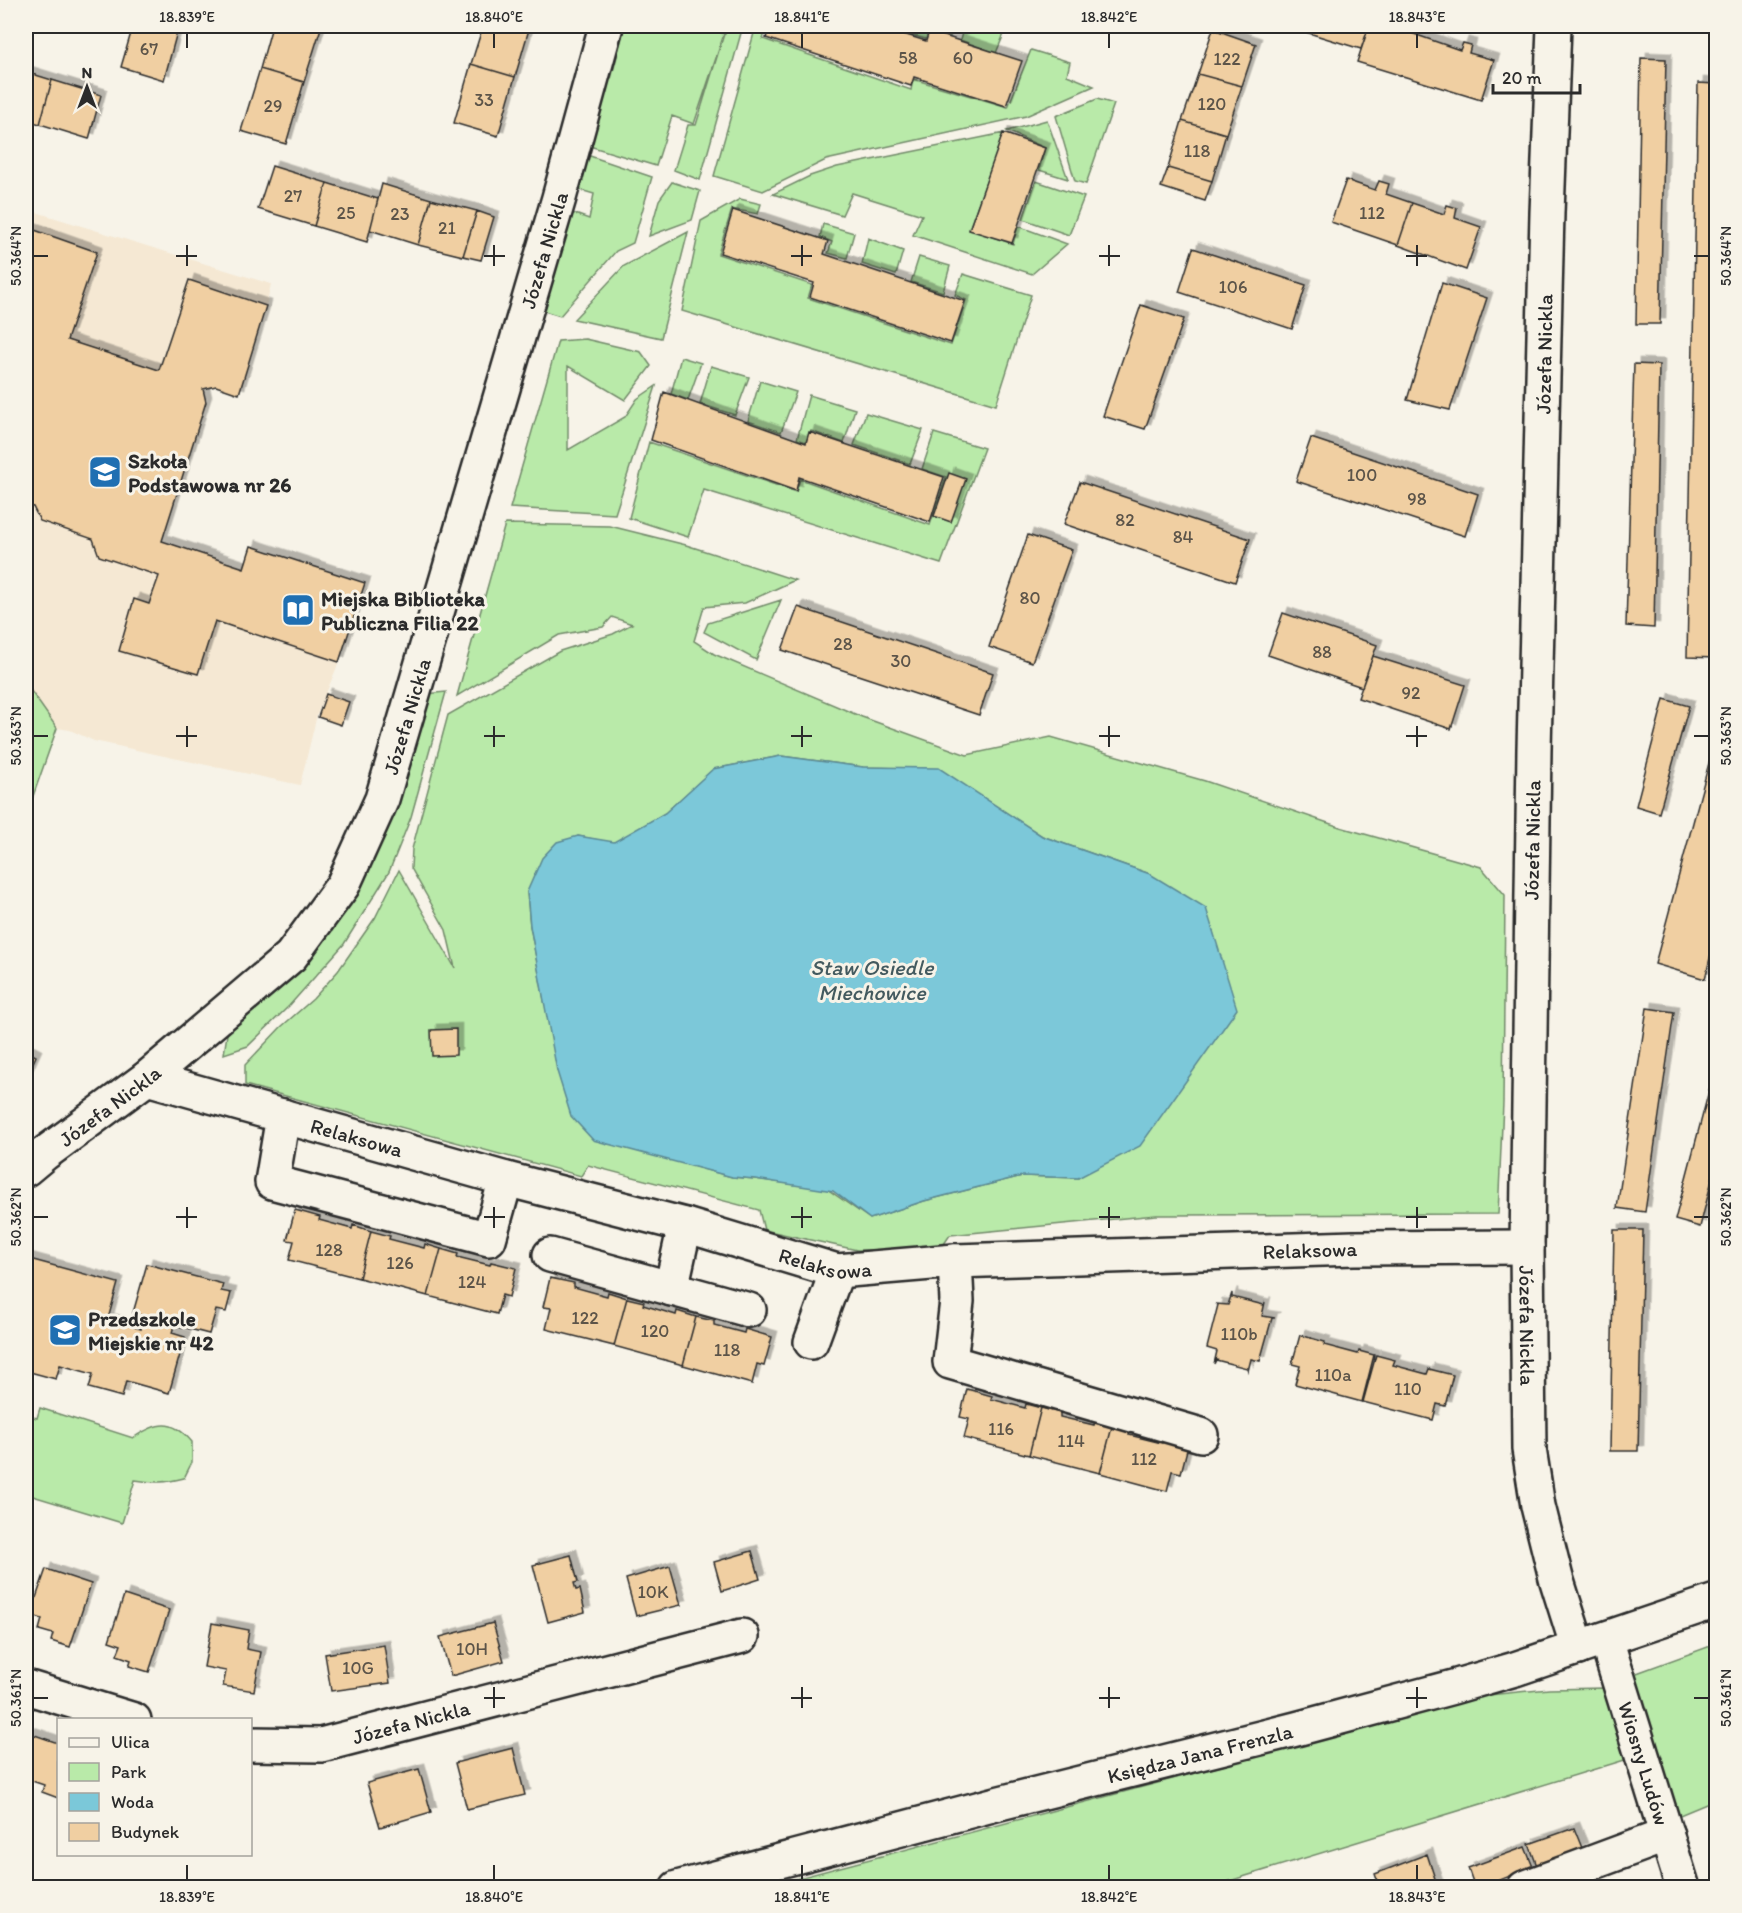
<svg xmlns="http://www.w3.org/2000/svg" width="1742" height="1913" font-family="Itim,sans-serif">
<defs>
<filter id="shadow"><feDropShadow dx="5.5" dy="-5.5" stdDeviation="0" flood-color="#0004"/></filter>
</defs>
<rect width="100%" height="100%" fill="#f7f3e8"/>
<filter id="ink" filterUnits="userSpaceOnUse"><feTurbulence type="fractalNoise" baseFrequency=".0167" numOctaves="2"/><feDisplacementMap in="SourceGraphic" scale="12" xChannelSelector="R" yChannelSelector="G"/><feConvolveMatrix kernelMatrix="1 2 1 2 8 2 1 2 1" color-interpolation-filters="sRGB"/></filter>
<g filter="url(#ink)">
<path fill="#f5e8d3" d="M26 209 271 284 266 306 239 394 216 386 203 389 206 402 162 541 243 567 251 546 365 583 339 662 317 715 300 785 94 741 70 730 57 728 26 684Z"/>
<path fill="#b9eaa9" stroke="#728a6a" stroke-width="1.5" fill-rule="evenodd" d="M625 26H701L725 34 728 26H743L700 180 674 170 688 125H696L724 34 694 124 672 116 656 166 586 145 601 76 611 79Z
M756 26H767L763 39 911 90 913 79 1008 107 1031 50 1070 62 1067 75 1094 86 1026 116 826 160 763 191 714 176Z
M914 26H953L950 36 930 29 926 39 911 35Z
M964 26H976L1004 34 996 53 960 40Z
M1097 99 1114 104 1086 184 1075 181 1056 116Z
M1047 120 1068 179 1039 170 1045 148 1007 131Z
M1004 133 969 229 1013 244 1018 226 1067 244 1032 274 913 235 922 215 852 193 842 215 773 194 810 176 837 167Z
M584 154 652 177 633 243 616 251 560 316 541 310 567 211 589 219 594 194 577 189Z
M1036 181 1084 197 1069 235 1023 219Z
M672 182 700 191 692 220 649 236 659 200Z
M740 199 761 204 758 214 732 209 718 254 812 285 808 298 951 345 966 300 955 295 963 274 1031 295 996 405 682 311 701 221Z
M823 224 854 233 847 258 828 253 832 242 820 237Z
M688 232 661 338 574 319 624 266Z
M868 238 903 251 896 275 862 264Z
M919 257 950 266 943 292 911 282Z
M585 339 641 352 651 366 625 400 568 366V450L625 417 637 399 656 386 615 514 510 508 558 341Z
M681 357 701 363 688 400 671 394Z
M711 366 749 377 735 415 700 404Z
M760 381 796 392 781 432 748 421Z
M809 395 855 409 844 443 811 431 806 442 797 439Z
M866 413 923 430 910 464 854 445Z
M934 433 984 448 941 564 704 490 688 537 629 518 649 442 796 492 800 479 930 525 946 477 922 469Z
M505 524 610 526 686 545 795 580 745 603 704 607 694 641 714 654 862 717 967 755 1051 737 1205 781 1340 827 1481 867 1505 895 1503 1103 1498 1214 1156 1215 950 1235 940 1250H857L764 1230 759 1210 588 1165 581 1176 245 1085V1065L281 1027 313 999 338 971 375 918 399 870 455 968 446 930 411 868 412 849 448 715 560 651 613 634 632 624 612 617 603 627 559 635 457 696ZM781 756 863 767 939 769 1042 836 1150 874 1078 1178 1022 1176 924 1201 870 1219 827 1189 755 1179 732 1177 682 1163 545 1005 530 926 527 892 578 836 614 843 665 813 714 769Z
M781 600 756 660 704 632 708 623Z
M26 684 57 728 26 816Z
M446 692 411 817 389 872 344 944 289 1006 248 1046 224 1054 228 1028 289 971 425 694Z
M40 1408 133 1438C157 1422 172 1418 192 1442V1462L184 1478C166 1483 153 1483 135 1480L122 1523 26 1494V1415L37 1418Z
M1716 1644V1800L1675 1817 1643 1716 1634 1674Z
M1605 1688 1628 1759 1210 1887 761 1888 1335 1736 1469 1697 1549 1689Z"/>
<path fill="#7bc8d9" stroke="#5b8993" stroke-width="1.5" d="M781 756 863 767 939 768 1042 836 1150 874 1206 908 1237 1009 1140 1146 1078 1178 1022 1176 924 1201 870 1219 833 1191 755 1179 732 1177 593 1140 571 1116 557 1071 530 926 527 892 542 858 557 842 578 836 614 842 665 813 713 769Z"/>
<path fill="#f0cfa2" stroke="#2b2b2b" stroke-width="1.5" filter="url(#shadow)" d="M133 26H156L177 32 164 80 121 67Z
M156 26H179L177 32Z
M272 26H313L321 28 304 82 260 69Z
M483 26H530L515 77 471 64Z
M770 26H877L926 41 929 31 1022 61 1006 106 914 77 911 86 766 38Z
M1286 26H1369L1361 49Z
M1369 26H1387L1401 30 1403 26H1408L1412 27 1411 33 1460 50 1463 43 1471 45 1469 53 1494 60 1481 100 1357 62Z
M1213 29 1256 44 1242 86 1198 74Z
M1641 58 1666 59 1660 324H1636Z
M471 64 515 77 498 136 454 123Z
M260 69 304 82 286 144 241 131Z
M26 72 52 80 40 124 26 120Z
M1198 74 1242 86 1226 134 1182 121Z
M52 80 101 95 89 139 40 124Z
M1698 83 1716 84V658L1687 657Z
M1182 121 1226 134 1212 181 1168 168Z
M1003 133 1045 148 1012 243 969 230Z
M272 166 327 183 314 226 258 209Z
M1168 168 1212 181 1205 201 1161 187Z
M1346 180 1375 190 1379 181 1389 184 1386 194 1412 203 1398 245 1331 222Z
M327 183 378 199 367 242 314 226Z
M382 184 431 199 418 245 370 230Z
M431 199 477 211 463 256 418 245Z
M1412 203 1444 214 1447 205 1457 208 1455 218 1481 227 1466 270 1398 245Z
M733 210 828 241 824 254 965 301 951 343 810 297 814 283 720 253Z
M477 211 494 217 481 260 463 256Z
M26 227 97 252 67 340 159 370 189 280 266 306 239 394 216 386 203 389 206 402 162 541 244 568 251 546 365 583 339 662 215 621 198 674 119 651 134 599 149 604 159 576 99 556 93 539 40 521 33 507 26 505Z
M1193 248 1306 285 1292 329 1179 292Z
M1442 283 1487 298 1450 410 1407 400Z
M1141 305 1184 319 1145 429 1103 416Z
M1634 364 1659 365 1654 628 1626 626Z
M664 392 806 443 809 432 944 477 930 522 799 477 796 491 651 440Z
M1311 438 1478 494 1465 536 1296 481Z
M949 473 966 479 951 522 934 516Z
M1080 482 1250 539 1235 582 1064 524Z
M1028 535 1072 550 1032 662 989 647Z
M798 607 993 673 979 715 782 650Z
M1283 613 1377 645 1362 687 1268 655Z
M1373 656 1465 685 1451 729 1358 698Z
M326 694 349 702 341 725 318 717Z
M1664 699 1689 706 1659 813 1636 806Z
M1716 737V933L1705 979 1655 964Z
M1647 1008 1674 1012 1645 1212 1617 1208Z
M456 1029V1055L432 1056 431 1030Z
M26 1051 36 1056 27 1076H26Z
M1716 1064V1164L1700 1227 1675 1220Z
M295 1210 320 1217 319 1220 352 1229 353 1225 371 1231 359 1278 289 1260 294 1241 287 1240Z
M1614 1230H1643L1638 1451H1610Z
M371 1231 390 1236 389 1239 424 1248 425 1244 441 1249 428 1296 359 1278Z
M441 1249 458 1254 457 1257 490 1265 491 1262 516 1268 509 1297 502 1295 497 1314 428 1296Z
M26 1258 118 1283 108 1319 141 1329 144 1316 133 1313 147 1264 223 1284 221 1291 231 1293 226 1312 216 1310 209 1334 174 1325 172 1333 185 1337 169 1393 126 1381 122 1397 89 1388 93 1374 60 1365 56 1379 26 1371Z
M550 1278 574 1283V1287L607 1296 608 1292 627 1298 614 1346 546 1329 551 1308 543 1307Z
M1232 1293V1297L1264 1305 1265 1302 1262 1316 1275 1318H1272L1260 1361 1251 1359 1248 1371 1247 1368 1216 1360 1214 1364 1217 1351 1207 1348 1218 1305 1216 1304 1228 1305Z
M627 1298 644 1302 643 1305 676 1315 677 1311 696 1317 683 1365 614 1346Z
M696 1317 714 1321V1325L744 1333 745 1329 772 1337 764 1366 757 1364 752 1384 683 1365Z
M1300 1335 1325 1342 1324 1345 1358 1354 1359 1351 1374 1355 1362 1402 1295 1384 1300 1366 1292 1364Z
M1376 1355 1395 1360 1393 1365 1427 1374 1429 1369 1453 1375 1445 1406 1437 1404 1433 1420 1363 1402Z
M967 1389 992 1396 991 1399 1025 1408 1026 1404 1041 1408 1029 1455 964 1438 969 1419 960 1417Z
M1041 1408 1060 1413V1417L1094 1425 1095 1422 1112 1427 1100 1473 1029 1455Z
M1112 1427 1130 1431 1129 1435 1162 1443 1163 1440 1188 1446 1181 1473 1172 1471 1167 1491 1100 1473Z
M752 1551 760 1579 722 1591 714 1562Z
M571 1555 578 1582 574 1583 576 1590 580 1589 585 1612 548 1622 533 1565Z
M670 1566 681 1605 636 1616 626 1579Z
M46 1569 91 1584 70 1647 51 1641 53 1634 39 1630 42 1619 30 1615Z
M124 1595 169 1610 149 1672 129 1666 131 1660 117 1655 121 1645 109 1641Z
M212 1623 249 1630 246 1649 261 1652 254 1691 223 1686 226 1671 204 1667Z
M493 1623 504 1661 451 1676 440 1637Z
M384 1645 390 1683 331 1691 325 1654Z
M26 1732 58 1743V1798L42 1792 44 1785 26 1779Z
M513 1748 525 1795 467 1809 455 1763Z
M419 1769 431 1812 380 1827 367 1783Z
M1574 1828 1582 1848 1537 1866 1529 1844Z
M1525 1847 1533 1867 1480 1888H1475L1468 1868Z
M1427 1854 1438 1888H1380L1375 1874Z"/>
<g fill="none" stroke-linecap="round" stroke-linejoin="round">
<defs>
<g id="minor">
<path id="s1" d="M1554 26 1547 213 1534 749 1527 1247 1529 1449 1538 1506 1556 1578 1578 1648"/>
<path id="s2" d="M147 1078 506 1179 685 1225 837 1271 955 1261 1354 1248 1527 1247"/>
<path d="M283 1116 272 1182 489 1239 506 1179"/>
<path id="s3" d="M26 1169 44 1154 147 1078 291 956 343 885 382 799 559 198 606 26"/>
<path d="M550 1255 749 1310"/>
<path d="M955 1261 957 1301 950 1362 1201 1435"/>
<path d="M671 1289 685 1225"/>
<path d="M811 1342 837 1271"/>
<path id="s4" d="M1606 1639 1683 1888"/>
<path d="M26 1687 134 1720"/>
<path id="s5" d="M250 1744 321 1745 742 1636"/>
<path d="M1524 1888 1667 1835"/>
</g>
<g id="major">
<path id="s6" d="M677 1888 1000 1803 1296 1729 1453 1687 1515 1669 1716 1601"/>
</g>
</defs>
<use href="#minor" stroke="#2b2b2b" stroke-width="38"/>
<use href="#major" stroke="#2b2b2b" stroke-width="38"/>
<use href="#minor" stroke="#f7f3e8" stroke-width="33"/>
<use href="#major" stroke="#f7f3e8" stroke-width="33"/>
</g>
</g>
<path fill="none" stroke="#2b2b2b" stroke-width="2" d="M187 33V48M494 33V48M802 33V48M1109 33V48M1417 33V48M187 245V266M494 245V266M802 245V266M1109 245V266M1417 245V266M33 256H48M176 256H197M484 256H505M791 256H812M1099 256H1120M1406 256H1427M1694 256H1709M187 726V747M494 726V747M802 726V747M1109 726V747M1417 726V747M33 736H48M176 736H197M484 736H505M791 736H812M1099 736H1120M1406 736H1427M1694 736H1709M187 1207V1228M494 1207V1228M802 1207V1228M1109 1207V1228M1417 1207V1228M33 1217H48M176 1217H197M484 1217H505M791 1217H812M1099 1217H1120M1406 1217H1427M1694 1217H1709M494 1687V1708M802 1687V1708M1109 1687V1708M1417 1687V1708M33 1698H48M484 1698H505M791 1698H812M1099 1698H1120M1406 1698H1427M1694 1698H1709M187 1865V1880M494 1865V1880M802 1865V1880M1109 1865V1880M1417 1865V1880"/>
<defs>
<symbol id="school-square" viewBox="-11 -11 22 22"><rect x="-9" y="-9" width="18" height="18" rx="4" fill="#1f6fb2" stroke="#f7f3e8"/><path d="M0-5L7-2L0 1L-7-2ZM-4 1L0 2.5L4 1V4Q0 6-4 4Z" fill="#fff"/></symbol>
<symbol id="library-square" viewBox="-11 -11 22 22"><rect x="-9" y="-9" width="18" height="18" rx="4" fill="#1f6fb2" stroke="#f7f3e8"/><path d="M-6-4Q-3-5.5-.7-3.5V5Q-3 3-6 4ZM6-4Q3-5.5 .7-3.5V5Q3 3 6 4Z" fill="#fff"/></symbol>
</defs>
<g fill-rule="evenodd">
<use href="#school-square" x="86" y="453" width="38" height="38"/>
<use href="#library-square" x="279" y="591" width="38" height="38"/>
<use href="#school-square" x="46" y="1311" width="38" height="38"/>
</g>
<g text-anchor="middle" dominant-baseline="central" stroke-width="6" stroke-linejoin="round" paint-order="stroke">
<g font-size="18" fill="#5c5449">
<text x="149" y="49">67</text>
<text x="908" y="58">58</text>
<text x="963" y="58">60</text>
<text x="1227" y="59">122</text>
<text x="484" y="100">33</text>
<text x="1212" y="104">120</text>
<text x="273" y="106">29</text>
<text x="1197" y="151">118</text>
<text x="293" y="196">27</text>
<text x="346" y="213">25</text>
<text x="1372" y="213">112</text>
<text x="400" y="214">23</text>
<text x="447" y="228">21</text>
<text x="1233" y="287">106</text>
<text x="1362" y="475">100</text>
<text x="1417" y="499">98</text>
<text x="1125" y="520">82</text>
<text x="1183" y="537">84</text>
<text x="1030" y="598">80</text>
<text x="843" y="644">28</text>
<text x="1322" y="652">88</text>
<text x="901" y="661">30</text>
<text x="1411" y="693">92</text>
<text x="329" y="1250">128</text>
<text x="400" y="1263">126</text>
<text x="472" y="1282">124</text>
<text x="585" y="1318">122</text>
<text x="655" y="1331">120</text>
<text x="1239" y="1334">110b</text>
<text x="727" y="1350">118</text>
<text x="1333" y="1375">110a</text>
<text x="1408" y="1389">110</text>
<text x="1001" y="1429">116</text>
<text x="1071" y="1441">114</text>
<text x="1144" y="1459">112</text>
<text x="653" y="1592">10K</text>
<text x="472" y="1649">10H</text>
<text x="358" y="1668">10G</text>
</g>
<g font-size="21" fill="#2b2b2b" stroke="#f7f3e8">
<text stroke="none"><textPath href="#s3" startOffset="1095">Józefa Nickla</textPath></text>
<text transform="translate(1544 354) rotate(-89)">Józefa Nickla</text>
<text stroke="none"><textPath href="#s3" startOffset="609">Józefa Nickla</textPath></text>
<text transform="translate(1532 840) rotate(-89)">Józefa Nickla</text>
<text stroke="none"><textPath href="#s3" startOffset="105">Józefa Nickla</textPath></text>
<text stroke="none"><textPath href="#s2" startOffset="218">Relaksowa</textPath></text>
<text stroke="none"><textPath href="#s2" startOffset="1190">Relaksowa</textPath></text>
<text stroke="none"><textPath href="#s2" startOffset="704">Relaksowa</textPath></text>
<text stroke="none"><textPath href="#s1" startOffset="1300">Józefa Nickla</textPath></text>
<text stroke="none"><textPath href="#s5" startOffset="164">Józefa Nickla</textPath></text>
<text stroke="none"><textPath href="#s6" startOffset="540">Księdza Jana Frenzla</textPath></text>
<text stroke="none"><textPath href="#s4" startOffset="130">Wiosny Ludów</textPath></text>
</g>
<g font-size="21" font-weight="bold" fill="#2b2b2b" stroke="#f7f3e8" text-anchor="start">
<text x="128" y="460">Szkoła<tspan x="128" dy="24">Podstawowa nr 26</tspan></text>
<text x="321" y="598">Miejska Biblioteka<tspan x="321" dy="24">Publiczna Filia 22</tspan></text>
<text x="88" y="1318">Przedszkole<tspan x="88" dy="24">Miejskie nr 42</tspan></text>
</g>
<g font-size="22" font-style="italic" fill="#435a5f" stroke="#f7f3e8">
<text x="872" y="967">Staw Osiedle<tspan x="872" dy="25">Miechowice</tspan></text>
</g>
</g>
<rect width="1742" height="1913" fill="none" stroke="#f7f3e8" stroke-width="66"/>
<rect x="57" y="1718" width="195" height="138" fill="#f7f3e8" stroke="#a5a39c" stroke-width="1.5"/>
<rect x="69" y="1738" width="30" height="9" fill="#f7f3e8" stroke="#a5a39c" stroke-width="1.5"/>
<text x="111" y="1748" font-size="18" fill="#2b2b2b">Ulica</text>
<rect x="69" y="1763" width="30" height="18" fill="#b9eaa9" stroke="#a5a39c" stroke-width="1.5"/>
<text x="111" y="1778" font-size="18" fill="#2b2b2b">Park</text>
<rect x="69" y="1793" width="30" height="18" fill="#7bc8d9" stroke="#a5a39c" stroke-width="1.5"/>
<text x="111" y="1808" font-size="18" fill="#2b2b2b">Woda</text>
<rect x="69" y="1823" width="30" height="18" fill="#f0cfa2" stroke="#a5a39c" stroke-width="1.5"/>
<text x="111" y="1838" font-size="18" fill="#2b2b2b">Budynek</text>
<g transform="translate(87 87)" stroke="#f7f3e8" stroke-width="4.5" paint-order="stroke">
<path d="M0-4.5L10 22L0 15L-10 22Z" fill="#2b2b2b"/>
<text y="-9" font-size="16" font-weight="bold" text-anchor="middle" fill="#2b2b2b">N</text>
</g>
<path d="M1493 84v9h87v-9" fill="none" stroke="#2b2b2b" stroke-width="3"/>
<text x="1502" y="84" font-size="18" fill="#2b2b2b" stroke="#f7f3e8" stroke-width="4.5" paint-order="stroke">20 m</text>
<rect x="33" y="33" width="1676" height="1847" fill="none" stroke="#2b2b2b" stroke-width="2"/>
<g font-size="15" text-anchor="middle" fill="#2b2b2b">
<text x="187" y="22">18.839°E</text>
<text x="494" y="22">18.840°E</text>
<text x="802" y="22">18.841°E</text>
<text x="1109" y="22">18.842°E</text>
<text x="1417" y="22">18.843°E</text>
<text transform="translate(16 256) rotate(-90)" y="5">50.364°N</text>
<text transform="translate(1726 256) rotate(-90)" y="5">50.364°N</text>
<text transform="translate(16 736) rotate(-90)" y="5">50.363°N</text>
<text transform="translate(1726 736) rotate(-90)" y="5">50.363°N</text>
<text transform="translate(16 1217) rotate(-90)" y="5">50.362°N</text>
<text transform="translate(1726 1217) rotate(-90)" y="5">50.362°N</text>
<text transform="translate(16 1698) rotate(-90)" y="5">50.361°N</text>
<text transform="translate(1726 1698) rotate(-90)" y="5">50.361°N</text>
<text x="187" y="1902">18.839°E</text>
<text x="494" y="1902">18.840°E</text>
<text x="802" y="1902">18.841°E</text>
<text x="1109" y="1902">18.842°E</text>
<text x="1417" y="1902">18.843°E</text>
</g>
</svg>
